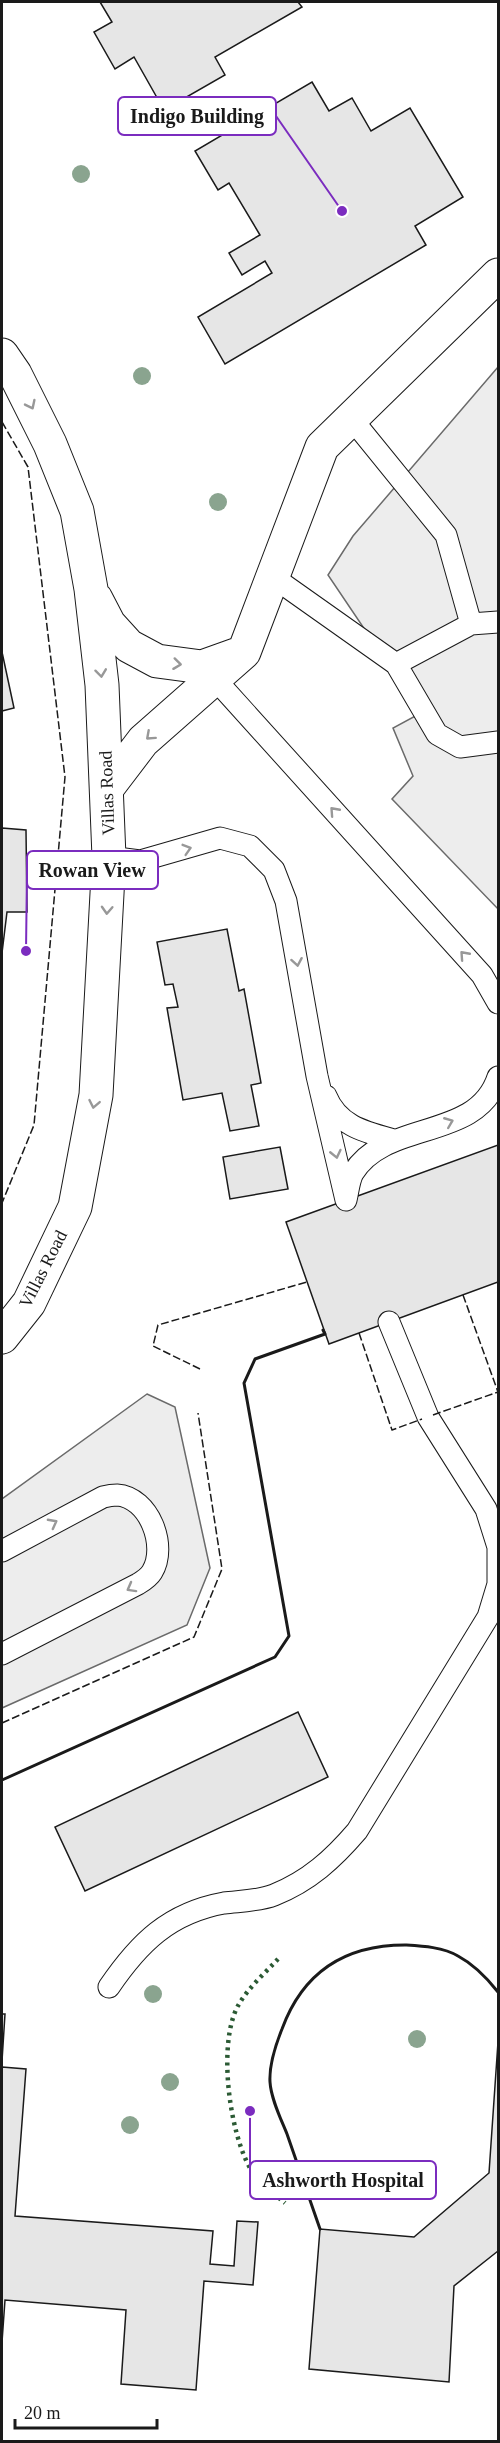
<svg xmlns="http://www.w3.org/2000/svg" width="500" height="2443" font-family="'Times New Roman',serif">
<rect width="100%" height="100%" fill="#fff"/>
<path fill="#ededed" stroke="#6a6a6a" stroke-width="1.5" d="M498 367V909L392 799 413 776 393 728 421 713 328 575 353 536Z
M147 1394 175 1407 210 1568 187 1625 2 1708V1499Z"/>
<path fill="#e6e6e6" stroke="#1a1a1a" stroke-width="1.5" d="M100 2H298L302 7 215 57 225 75 164 110 134 57 115 69 94 32 112 22Z
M312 82 329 111 352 98 371 131 410 108 463 197 415 226 426 245 225 364 198 317 272 273 265 261 242 275 229 253 260 235 229 183 218 190 195 151Z
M2 652 14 708 2 711Z
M2 828 26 830 27 912H7L2 953Z
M227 929 239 991 244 989 261 1083 251 1085 259 1126 230 1131 222 1093 183 1100 167 1008 178 1007 173 984 165 985 157 942Z
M498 1145V1282L329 1344 286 1222Z
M280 1147 288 1189 230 1199 223 1157Z
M298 1712 328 1777 85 1891 55 1827Z
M2 2014H5L2 2061Z
M498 2042V2251L454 2286 449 2382 309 2369 320 2229 414 2237 489 2173Z
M2 2067 26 2069 15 2216 213 2231 210 2264 234 2266 237 2221 258 2222 253 2285 204 2281 196 2390 121 2384 126 2310 5 2300 2 2342Z"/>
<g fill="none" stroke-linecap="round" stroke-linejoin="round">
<defs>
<path id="lane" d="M351 418 446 535 471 624
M273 577 396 664 437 734 460 747 498 742
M396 664 471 624 498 622
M214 678 482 975 498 1003
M109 857 140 861 220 838 250 846 274 870 286 901 317 1076 346 1200C348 1192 349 1180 353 1173 386 1119 477 1142 498 1077
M326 1096C338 1126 365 1132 394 1140
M389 1322 428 1417 486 1509 498 1547V1584L488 1617 498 1603
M2 1551 103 1497C107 1496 112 1495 117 1495 149 1497 168 1546 152 1572 149 1577 143 1581 138 1584L2 1654
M109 1987C139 1943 169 1913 224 1903 240 1901 259 1901 274 1895 309 1881 333 1859 357 1831L488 1617"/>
<path id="street" d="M2 355 15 374 50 444 77 511 91 589 102 685 109 857 96 1095 75 1207 29 1303 2 1337
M96 599 109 624 129 646 157 661 202 667 244 652 143 741 108 787
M244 652 322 447 498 275"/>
</defs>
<use href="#lane" stroke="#1a1a1a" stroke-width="23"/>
<use href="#street" stroke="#1a1a1a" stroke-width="35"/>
<use href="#lane" stroke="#fff" stroke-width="21"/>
<use href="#street" stroke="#fff" stroke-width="33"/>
<path stroke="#2b5a34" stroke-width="4.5" stroke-dasharray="3 4.5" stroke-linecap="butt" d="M278 1959C265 1973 249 1987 239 2004 217 2041 229 2131 250 2168 258 2182 273 2193 285 2203"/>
<path stroke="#1a1a1a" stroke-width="1.5" stroke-dasharray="8 3" stroke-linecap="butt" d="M2 422 28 467 65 777 34 1125 2 1203
M463 1295 498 1392
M359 1333 392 1430 422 1419
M200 1369 153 1346 158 1325 307 1282
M433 1415 498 1392
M2 1723 194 1637 222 1569 198 1413"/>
<path stroke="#1a1a1a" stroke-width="3" d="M2 1780 275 1657 289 1636 244 1383 255 1359 325 1334 323 1330
M320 2229C309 2198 298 2166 287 2134 281 2119 271 2099 270 2082 269 2065 276 2044 282 2029 303 1972 345 1945 405 1945 422 1946 443 1947 458 1956 475 1965 487 1978 498 1992"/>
</g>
<g fill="#8aa48f">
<circle cx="81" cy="174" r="9"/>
<circle cx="142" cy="376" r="9"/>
<circle cx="218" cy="502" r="9"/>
<circle cx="153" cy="1994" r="9"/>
<circle cx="417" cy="2039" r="9"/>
<circle cx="170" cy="2082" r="9"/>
<circle cx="130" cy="2125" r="9"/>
</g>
<defs><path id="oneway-chevron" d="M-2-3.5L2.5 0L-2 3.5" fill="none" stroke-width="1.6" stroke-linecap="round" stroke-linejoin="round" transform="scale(1.5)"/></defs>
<g stroke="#989898">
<use href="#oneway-chevron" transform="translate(31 405) rotate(64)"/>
<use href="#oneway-chevron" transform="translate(177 664) rotate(7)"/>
<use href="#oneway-chevron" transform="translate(101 673) rotate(83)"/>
<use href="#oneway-chevron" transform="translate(150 736) rotate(138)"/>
<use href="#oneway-chevron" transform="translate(334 811) rotate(-132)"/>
<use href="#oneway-chevron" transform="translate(187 849) rotate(-17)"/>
<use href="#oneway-chevron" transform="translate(107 910) rotate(93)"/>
<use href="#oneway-chevron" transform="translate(464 955) rotate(-132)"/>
<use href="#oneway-chevron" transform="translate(297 962) rotate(80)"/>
<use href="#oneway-chevron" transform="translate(94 1104) rotate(101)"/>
<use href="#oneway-chevron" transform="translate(449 1122) rotate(-22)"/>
<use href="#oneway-chevron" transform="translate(336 1154) rotate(77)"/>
<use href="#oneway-chevron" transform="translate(53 1523) rotate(-28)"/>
<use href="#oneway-chevron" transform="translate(131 1588) rotate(151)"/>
</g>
<g text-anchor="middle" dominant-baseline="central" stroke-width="4.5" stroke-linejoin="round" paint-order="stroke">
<g font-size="18" fill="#1a1a1a" stroke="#fff">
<text transform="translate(107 793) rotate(-92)">Villas Road</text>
<text transform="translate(43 1269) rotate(-63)">Villas Road</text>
</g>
</g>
<path fill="none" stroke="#7b2cbf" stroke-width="2" d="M342 211L276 116M26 951L27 870M250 2111L250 2180"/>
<g fill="#7b2cbf" stroke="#fff" stroke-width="2">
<circle cx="342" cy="211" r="6"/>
<circle cx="26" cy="951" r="6"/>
<circle cx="250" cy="2111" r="6"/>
</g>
<g fill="#fff" stroke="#7b2cbf" stroke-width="2">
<rect x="118" y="97" width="158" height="38" rx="6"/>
<rect x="27" y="851" width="131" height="38" rx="6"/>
<rect x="250" y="2161" width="186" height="38" rx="6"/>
</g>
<g font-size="20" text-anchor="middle" font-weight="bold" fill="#1a1a1a">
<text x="197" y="123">Indigo Building</text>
<text x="92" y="877">Rowan View</text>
<text x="343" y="2187">Ashworth Hospital</text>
</g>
<rect width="500" height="2443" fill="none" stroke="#1a1a1a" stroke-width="6"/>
<path d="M15 2419v9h142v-9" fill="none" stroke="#1a1a1a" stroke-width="3"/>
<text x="24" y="2419" font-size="18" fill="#1a1a1a" stroke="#ffffff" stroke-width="4.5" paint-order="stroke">20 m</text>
</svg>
